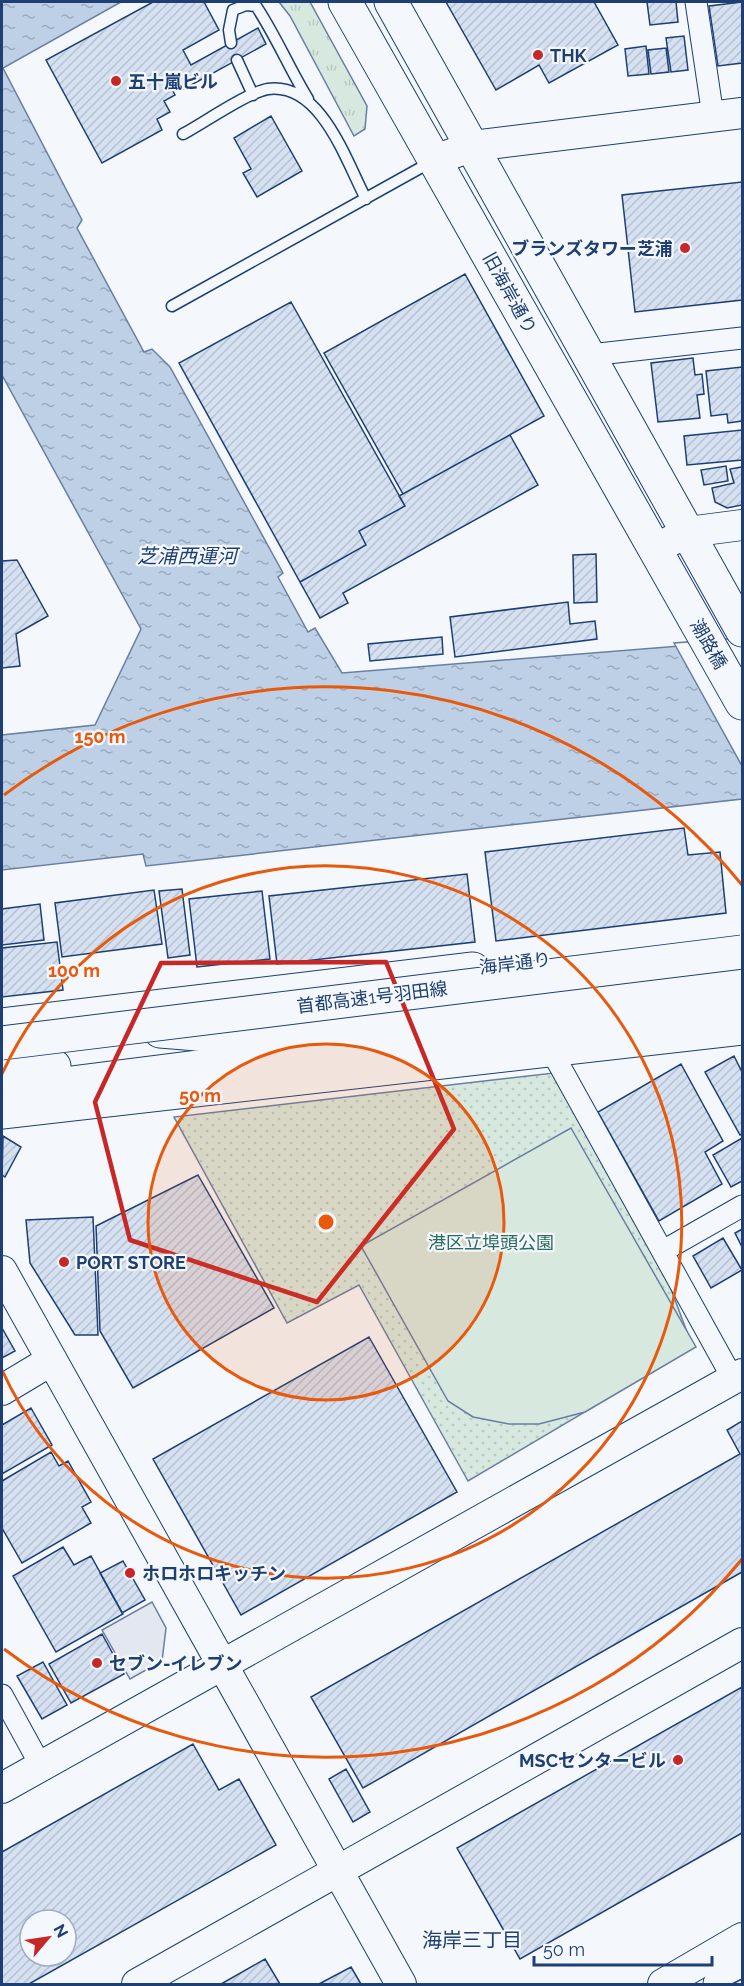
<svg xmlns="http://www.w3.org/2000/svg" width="744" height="1986" font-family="Raleway,'Noto Sans JP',sans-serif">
<defs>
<pattern id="grass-tufts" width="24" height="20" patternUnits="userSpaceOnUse" patternTransform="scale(1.5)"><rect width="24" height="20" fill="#d7e8df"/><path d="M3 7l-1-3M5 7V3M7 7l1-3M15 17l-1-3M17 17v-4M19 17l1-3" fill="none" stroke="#b8c8c3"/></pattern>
<pattern id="park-dots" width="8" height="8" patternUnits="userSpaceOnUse" patternTransform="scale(1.5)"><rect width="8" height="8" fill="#d7e8df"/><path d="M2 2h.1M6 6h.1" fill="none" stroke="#b8c8c3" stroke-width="1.8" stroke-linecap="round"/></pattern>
<pattern id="water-ripples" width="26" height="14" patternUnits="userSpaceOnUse" patternTransform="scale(1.5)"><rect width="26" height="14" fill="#bed0e5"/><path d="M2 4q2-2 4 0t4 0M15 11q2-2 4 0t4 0" fill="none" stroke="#9aaabe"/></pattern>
<pattern id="building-hatch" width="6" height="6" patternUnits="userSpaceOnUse" patternTransform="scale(1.5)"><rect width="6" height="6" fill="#d5e0f0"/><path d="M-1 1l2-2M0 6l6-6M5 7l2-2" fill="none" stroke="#b6c1d1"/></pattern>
</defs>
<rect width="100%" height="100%" fill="#f4f7fb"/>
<path fill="url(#grass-tufts)" stroke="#687fa3" stroke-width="1.5" d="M279 2H310L367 106 365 129 354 136 290 16Z"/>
<path fill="url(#park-dots)" stroke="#687fa3" stroke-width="1.5" d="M554 1073 665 1273 693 1348 468 1481 359 1285 287 1323 174 1117Z"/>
<path fill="#d7e8df" stroke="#687fa3" stroke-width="1.5" d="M571 1128 696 1347 585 1412 539 1424H509L473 1417 448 1401 361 1246Z"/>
<path fill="#e3e8f0" stroke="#687fa3" stroke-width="1.5" d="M152 1602 166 1628 162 1661 130 1679 102 1630Z"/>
<path fill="url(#water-ripples)" stroke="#687fa3" stroke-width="1.5" d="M2 2H121L3 68 82 220 77 228 144 352 152 349 170 367 283 573 278 577 308 632 315 628 342 673 742 641V799L146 866 143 854 2 870V735L95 725 141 629 2 375Z"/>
<path fill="#f4f7fb" stroke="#687fa3" stroke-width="1.5" d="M742 638V766L674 643Z"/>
<path fill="url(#building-hatch)" stroke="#1d3f73" stroke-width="1.5" fill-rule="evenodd" d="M153 2H204L219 30 183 50 191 65 258 28 266 44 184 89 178 79 169 84 175 95 164 101 170 112 157 119 162 130 102 163 46 60Z
M446 2H594L618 45 549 83 539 65 496 90Z
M647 2H676L678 22 650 25Z
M742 2V63L718 66 709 6Z
M684 36 688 70 671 72 666 38Z
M646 46 649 74 628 76 625 49Z
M666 48 669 72 651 74 648 50Z
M271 116 302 171 257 197 243 173 251 169 234 138Z
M742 182V300L635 312 622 195Z
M465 274 544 416 403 494 324 353Z
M291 302 405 506 359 531 366 545 300 582 179 363Z
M693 358 695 375 702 374 704 394 697 395 700 418 658 422 651 363Z
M742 367V421L728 423 727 414 711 416 706 371Z
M742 430V460L687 465 684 436Z
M510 435 538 485 343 593 348 603 320 618 300 582 366 545 359 531 405 506 399 496Z
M726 466 728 481 704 485 701 470Z
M742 467V505L727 508 715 502 712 488 734 483 730 469Z
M596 554 597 602 574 603 573 555Z
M17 560 48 616 16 634 20 666 2 668V561Z
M568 602 570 624 595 621 597 639 455 657 450 617Z
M442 637 443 654 370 661 368 644Z
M684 828 688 855 720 852 726 913 496 941 485 852Z
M467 874 475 942 277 964 269 896Z
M182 889 190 955 168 958 159 891Z
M154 890 162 944 62 957 55 903Z
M262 891 270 959 197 967 189 899Z
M40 904 44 940 2 945V909Z
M57 942 63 990 2 997V948Z
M734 1056 742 1072V1134L740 1135 705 1072Z
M681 1064 723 1141 705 1152 722 1184 659 1221 598 1112Z
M3 1136 21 1147 5 1177 2 1175Z
M742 1138V1181L731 1187 713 1155Z
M198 1175 274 1308 133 1388 100 1331 96 1226Z
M93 1217 98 1335H75L30 1263 26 1220Z
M742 1229V1247L735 1233Z
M723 1238 742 1270 711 1288 693 1256Z
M2 1328 15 1351 2 1358Z
M369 1337 457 1492 241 1615 153 1459Z
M31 1408 52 1445 2 1474V1425Z
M742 1421V1572L363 1788 311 1697 740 1454 727 1430Z
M51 1452 59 1466 68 1461 91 1502 82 1507 91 1523 22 1563 2 1528V1481Z
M63 1547 74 1565 91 1556 123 1614 56 1652 13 1576Z
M123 1561 145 1600 122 1613 100 1573Z
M102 1634 124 1674 71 1703 49 1664Z
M43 1662 67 1705 42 1719 17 1676Z
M742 1687V1833L520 1959 457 1848Z
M193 1744 219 1790 239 1779 276 1845 29 1984H2V1852ZM30 1920H66V1956H30Z
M346 1769 370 1812 353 1822 329 1779Z
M265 1959 280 1984H221Z
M351 1967 361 1984H319Z"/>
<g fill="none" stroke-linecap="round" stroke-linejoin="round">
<defs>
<path id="lane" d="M231 43 229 30 233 10 246 5 256 6C276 36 289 68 308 99
M237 60 253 95
M183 134C202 124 248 92 268 89 321 82 346 161 366 199
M172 306 431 162"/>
<path id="street" d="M696 2 713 116
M590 355 742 338
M552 1052 733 1379
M663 1251 742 1206
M2 1695 41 1766"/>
<path id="secondary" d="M435 160 473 146 742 113
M655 549 688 532 742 525
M2 1271 401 1984
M2 1390 52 1360
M2 1788 742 1374
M137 1984 742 1643
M663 1984 742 1938"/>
<path id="primary" d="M345 2 742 703
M391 2 742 630
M2 1025 473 969
M2 1112 742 1028"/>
<path id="highway" d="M160 1031 210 1035 742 980
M2 1068 54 1066
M2 1092 292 1055 742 1009
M720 1984 742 1972"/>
</defs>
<use href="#lane" stroke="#1d3f73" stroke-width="13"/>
<use href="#street" stroke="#1d3f73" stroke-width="23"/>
<use href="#secondary" stroke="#1d3f73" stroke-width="32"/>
<use href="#primary" stroke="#1d3f73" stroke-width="35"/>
<use href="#highway" stroke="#1d3f73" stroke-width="35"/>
<use href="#lane" stroke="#f4f7fb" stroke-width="10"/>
<use href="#street" stroke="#f4f7fb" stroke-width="21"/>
<use href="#secondary" stroke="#f4f7fb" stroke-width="30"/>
<use href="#primary" stroke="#f4f7fb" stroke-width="33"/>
<use href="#highway" stroke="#f4f7fb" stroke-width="33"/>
<path stroke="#1d3f73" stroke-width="1.5" d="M732 1984 742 1979"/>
<defs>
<path id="highway-bridge" d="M2 1043 742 952"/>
</defs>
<use href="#highway-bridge" stroke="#1d3f73" stroke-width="35" stroke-linecap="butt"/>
<use href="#highway-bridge" stroke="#f4f7fb" stroke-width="33"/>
</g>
<path fill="none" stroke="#c62828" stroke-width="4.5" stroke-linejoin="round" d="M386 962 454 1129 317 1302 130 1240 95 1102 161 963Z"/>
<circle cx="326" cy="1222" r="178" fill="#e8590c" fill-opacity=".12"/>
<g fill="none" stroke="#e8590c" stroke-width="3">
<circle cx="326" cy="1222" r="178"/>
<path d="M2 1074A356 356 0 1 1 2 1370"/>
<path d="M742 1559A535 535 0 0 1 4 1649M4 795A535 535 0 0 1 742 885"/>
</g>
<g fill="#c62828" stroke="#f4f7fb" stroke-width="2">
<circle cx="538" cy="55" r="6"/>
<circle cx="116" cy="81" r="6"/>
<circle cx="685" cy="248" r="6"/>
<circle cx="64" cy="1262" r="6"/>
<circle cx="130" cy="1573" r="6"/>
<circle cx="97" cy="1663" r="6"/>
<circle cx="678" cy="1760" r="6"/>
</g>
<g text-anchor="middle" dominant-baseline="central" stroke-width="4.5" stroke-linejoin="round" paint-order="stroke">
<g font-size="18" font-weight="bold" fill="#1d3f73" stroke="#f4f7fb" text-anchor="start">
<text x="550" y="55">THK</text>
<text x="128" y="81">五十嵐ビル</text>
<text x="673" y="248" text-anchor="end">ブランズタワー芝浦</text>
<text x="76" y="1262">PORT STORE</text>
<text x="142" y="1573">ホロホロキッチン</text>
<text x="109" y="1663">セブン-イレブン</text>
<text x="666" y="1760" text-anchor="end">MSCセンタービル</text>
</g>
<g font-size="18" fill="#1d3f73" stroke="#f4f7fb">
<text transform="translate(510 293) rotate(61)">旧海岸通り</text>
<text transform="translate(709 644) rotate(60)">潮路橋</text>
<text transform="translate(515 963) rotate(-7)">海岸通り</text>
<text transform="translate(372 997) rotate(-7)">首都高速1号羽田線</text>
</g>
<g font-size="18" fill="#2c6c60" stroke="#f4f7fb">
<text x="491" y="1242">港区立埠頭公園</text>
</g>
<g font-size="20" font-style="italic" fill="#1d3f73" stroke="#f4f7fb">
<text x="187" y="556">芝浦西運河</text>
</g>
<g font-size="20" fill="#1d3f73" stroke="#f4f7fb">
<text x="472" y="1940">海岸三丁目</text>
</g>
</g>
<circle cx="326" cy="1222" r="9" fill="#e8590c" stroke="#f4f7fb" stroke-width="3"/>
<g font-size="18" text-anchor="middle" font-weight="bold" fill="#e8590c" stroke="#f4f7fb" stroke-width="4.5" stroke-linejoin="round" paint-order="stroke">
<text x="100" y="743">150 m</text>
<text x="74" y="977">100 m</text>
<text x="200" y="1102">50 m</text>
</g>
<rect width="744" height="1986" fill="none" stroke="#1d3f73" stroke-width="6"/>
<g transform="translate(48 1938) rotate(61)"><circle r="28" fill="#f4f7fb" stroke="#9eadc5" stroke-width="1.5"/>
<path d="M0-4.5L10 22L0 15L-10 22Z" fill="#c62828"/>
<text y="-9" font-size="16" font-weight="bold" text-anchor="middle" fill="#1d3f73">N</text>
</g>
<path d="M534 1956v9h178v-9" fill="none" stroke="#1d3f73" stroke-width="3"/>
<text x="543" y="1956" font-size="18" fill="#1d3f73" stroke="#f4f7fb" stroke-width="4.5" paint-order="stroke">50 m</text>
</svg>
